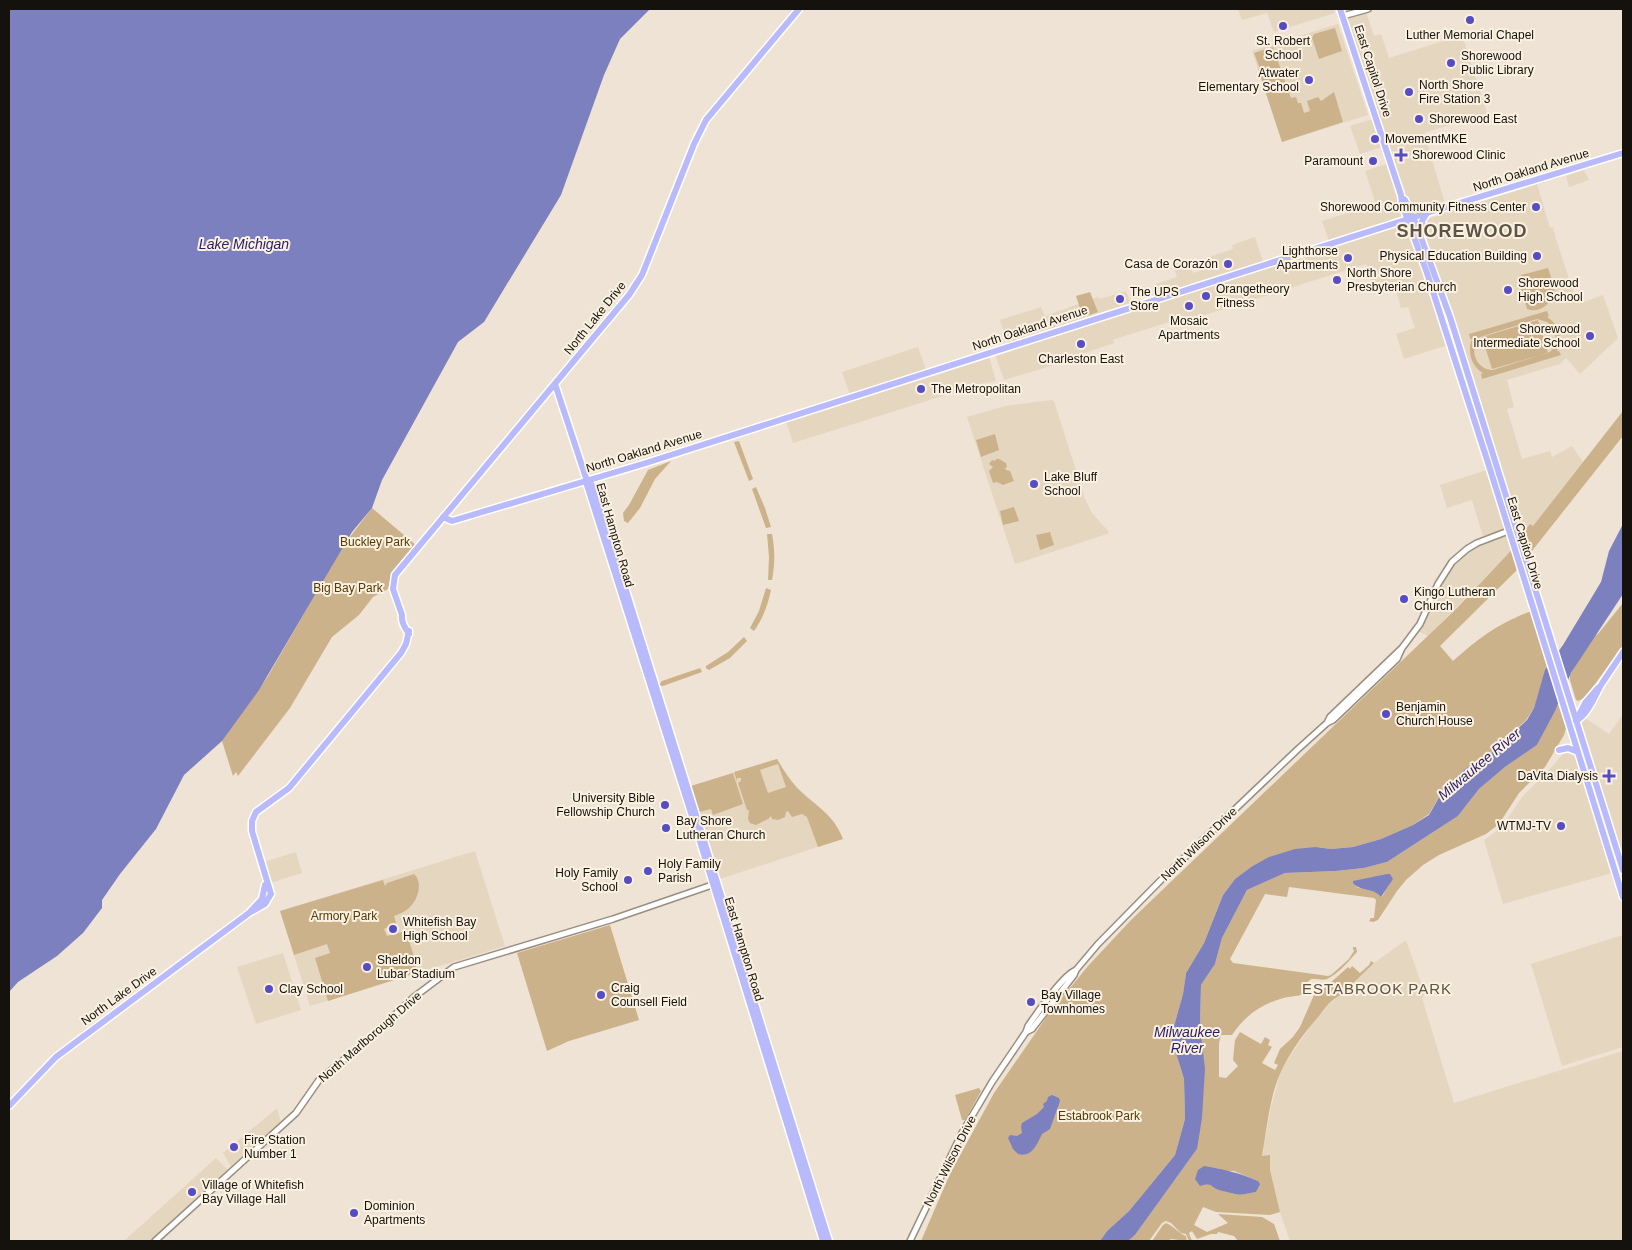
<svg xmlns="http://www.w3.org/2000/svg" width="1632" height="1250" font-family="Arial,sans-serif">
<rect width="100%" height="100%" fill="#eee3d4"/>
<path fill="#e5d6c0" d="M1238 9H1334L1335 13 1274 32 1267 13 1242 20Z
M1340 9H1365L1374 36 1381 34 1389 58 1462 35 1487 113 1424 133 1446 207 1417 216 1430 272 1454 343 1404 359 1396 334 1415 328 1408 307 1401 308 1394 284 1374 290 1366 264 1182 322 1181 319 1166 323 1115 339 1113 340 1114 343 1058 362 1057 364 1004 380 994 352 1009 347 1000 320 1041 307 1045 316 1098 297 1100 299 1126 291 1132 307 1161 298 1156 284 1177 277 1173 265 1188 260 1193 273 1212 267 1209 257 1233 249 1232 245 1255 237 1264 265 1330 244 1322 221 1376 204 1365 171 1390 163 1385 146 1360 154 1350 126 1376 118Z
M1338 24 1368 115 1282 142 1252 51Z
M1584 170 1589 180 1569 187 1566 176Z
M1537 184 1550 228 1554 227 1553 231 1555 233V236L1576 300 1581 303 1603 295 1618 338 1580 374 1566 358 1560 364 1507 380 1514 407 1507 409 1522 459 1550 451 1552 457 1572 446 1583 462 1533 526 1530 525 1522 534 1523 537 1510 553 1428 636 1416 630 1452 562 1484 540 1472 500 1447 508 1440 485 1490 469 1465 393 1475 390 1423 227 1426 220 1431 218Z
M918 347 927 373 988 354 996 381 984 383 793 443 785 418 851 398 842 372Z
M1052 400 1054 401 1085 499 1092 513 1109 532 1107 534 1015 564 967 417 1005 406Z
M1623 714V861L1581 724 1585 718 1609 734Z
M1566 750 1575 754 1612 873 1503 904 1484 840 1502 827 1522 797 1551 768Z
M777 759 785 773 797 787 830 817 842 839 720 879 691 786Z
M475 851 505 946 310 1006 280 911Z
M296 852 302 873 270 883 264 862Z
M1623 935V1047L1562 1066 1531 964Z
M1406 940 1425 994 1422 998 1454 1103 1623 1051V1241H1290L1280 1212 1270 1170V1155L1262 1157 1271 1107 1280 1075 1286 1062 1312 1024 1335 997 1341 995 1374 963Z
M283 953 301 1010 256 1024 237 967Z
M277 1108 282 1126 155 1241H124L216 1158 227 1169 233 1170 223 1153Z"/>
<path fill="#ccb28a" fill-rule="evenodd" d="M1335 28 1342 51 1319 59 1312 38 1314 34Z
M1273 47 1291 98 1296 97 1298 103H1301L1304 113 1310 111 1307 101 1318 97 1321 101 1334 92 1343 122 1282 142 1258 69H1260L1254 53Z
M1548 268 1554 286 1555 295C1549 304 1539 314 1527 309L1518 280 1521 275Z
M1090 292 1098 312 1083 317 1076 296Z
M1547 311 1549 316 1547 317C1559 324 1563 338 1557 351H1559L1561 355 1482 379 1481 374 1483 373C1471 366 1467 351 1472 339H1470L1469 334ZM1537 319 1547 322C1557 330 1559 343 1550 352L1493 370C1476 370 1468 349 1480 337Z
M1538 320 1548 353 1492 369 1482 337Z
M1623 411V436L1516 571 1440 646 1453 661C1480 637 1498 624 1531 611L1547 667 1534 708 1526 720 1484 760 1474 764 1465 769 1445 787 1429 814 1413 825 1381 839 1353 847 1331 849 1316 847 1251 867 1235 879 1223 895 1204 943 1186 973 1183 994 1174 1026 1179 1063 1184 1079 1185 1119 1175 1155 1129 1211 1107 1231 1100 1241H921L950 1174 994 1093 1048 1015 1088 966 1131 920 1457 608 1523 538 1522 534 1530 524 1533 526Z
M995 434 999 450 981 457 976 440Z
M739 441 753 479 749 481 734 442Z
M996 459H999L1006 463 1007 467 1005 468 1006 470 1010 471 1014 481 1003 485 997 482 993 483 989 471 993 467 989 464 992 460 995 461Z
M671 461 655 479 640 508 628 523 624 521 623 513 629 505 648 470Z
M756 487 765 508 771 527 766 528 752 489Z
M1014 507 1019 521 1003 525 1000 511Z
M372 508 417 546 392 573 388 589 373 597 359 615 332 637 290 708 238 776 236 772 233 776 222 741 231 726 252 699 268 676 343 546Z
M1050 532 1054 545 1040 550 1036 535Z
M767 534H772C775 549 775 565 772 580H768L769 557Z
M766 588 771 590C768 604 763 619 754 631L750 628 759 611Z
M1623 603V645L1585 698 1578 701 1576 700 1570 680V675L1592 638 1598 634Z
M744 637 747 641 730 658 709 670 706 668V666L728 652Z
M700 668 702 672 663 686 659 685 662 681Z
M1558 704 1566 728 1564 735 1545 767 1519 793 1499 824 1486 834 1439 855 1423 865 1406 880 1397 891 1378 920 1373 922 1369 921 1371 918H1374L1376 900 1374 898 1289 887 1287 897 1265 894 1230 959 1233 963 1328 976 1331 975 1349 959 1354 951 1353 949V947H1356L1357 952C1349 961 1338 974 1327 979 1320 982 1312 975 1308 982 1305 986 1307 991 1308 993 1301 996 1294 996 1288 997 1264 1002 1245 1015 1232 1035H1221L1219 1043V1077L1226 1078 1238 1066 1233 1060 1235 1040 1240 1032 1261 1044 1265 1037 1270 1040 1268 1045 1272 1047 1262 1063 1275 1070 1278 1065 1274 1063 1280 1049 1293 1037 1300 1027 1314 995 1319 993 1348 967 1350 969 1352 966 1360 973 1369 965 1371 961 1374 963 1341 995C1331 999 1325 1008 1319 1016 1304 1033 1289 1053 1280 1074 1269 1099 1267 1129 1262 1156L1270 1155V1170L1280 1212 1270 1215 1216 1212 1203 1207 1194 1225 1207 1232 1228 1223 1218 1214 1262 1217 1274 1224 1280 1241H1238L1234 1236 1218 1232 1217 1234H1211L1197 1239 1192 1231 1189 1233 1192 1241H1189L1186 1234 1181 1233 1171 1223 1166 1221 1162 1223 1149 1241H1128L1135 1235 1197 1149 1201 985 1215 964 1222 938 1247 890 1285 873 1336 871 1364 868 1387 862 1458 816 1479 789 1505 767 1537 745ZM1392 879 1382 897 1376 892 1356 887ZM1217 1168 1224 1171H1234L1258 1181 1256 1192C1249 1193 1240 1196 1235 1194 1226 1191 1214 1185 1206 1184Z
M777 759C783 769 789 779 797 788 815 806 833 813 843 839L818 847 807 817 802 814 792 817 788 811 786 812 785 817 778 820 772 819 771 816 768 819 756 825 750 823 748 819 749 810H747L738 783 741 781V778H737V781L734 772ZM778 764 786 787 768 793 760 770Z
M733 773 743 804 713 815 711 809 699 812 691 786Z
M414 874C424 883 417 901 409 908 405 912 399 914 394 916L396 923 384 929 387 936 406 931 416 963V973L328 1001 315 958 330 953 327 944 294 955 280 911 383 880 385 886 387 883Z
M610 925 639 1020 569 1041 547 1051 517 953Z
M979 1088 981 1091 965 1120H962L955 1095Z
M1166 1223C1174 1226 1178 1233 1186 1236L1187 1241 1171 1239 1168 1241H1152L1163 1225Z"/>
<path fill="#7d80be" d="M9 9H650L620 39 604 75 561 195 484 322 458 342 382 480 372 508 352 532 259 690 222 741 184 775 156 829 120 874 102 900V908L83 933 57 956 18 982 9 992Z
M1623 524V594L1571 673 1555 711 1537 745 1505 767 1479 789 1458 816 1387 862 1364 868 1336 871 1285 873 1247 890 1222 938 1215 964 1201 985 1200 1027 1205 1069 1202 1118 1197 1149 1135 1235 1128 1241H1100L1107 1231 1129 1211 1175 1155 1185 1119 1184 1079 1172 1040 1174 1026 1183 994 1186 973 1204 943 1223 895 1235 879 1251 867 1269 857 1295 849 1316 847 1331 849 1353 847 1381 839 1413 825 1429 815 1445 787 1465 769 1474 763 1484 760 1527 720 1534 708 1545 670 1563 645 1601 582 1609 551Z
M1387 874H1390L1393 879 1381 897C1375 888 1361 892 1353 883V881Z
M1052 1095 1059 1098 1060 1101 1050 1129 1042 1134C1037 1144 1032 1158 1018 1154L1013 1149 1008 1138 1010 1135 1017 1136 1022 1133 1021 1127 1022 1123 1037 1114 1044 1107 1043 1104 1047 1101 1048 1097Z
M1204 1166C1223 1169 1240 1173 1258 1181L1260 1184 1256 1192C1250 1193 1241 1196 1235 1194 1230 1193 1224 1191 1219 1190 1210 1187 1213 1182 1200 1186L1195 1179 1198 1170Z"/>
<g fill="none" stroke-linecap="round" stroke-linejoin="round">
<defs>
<path id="minor" d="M1343 16 1368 9
M1327 723 1330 717 1402 648 1420 624 1438 584 1452 562 1467 549 1477 543 1511 530
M1026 1032 1032 1029 1074 975 1076 970
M155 1241 296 1113 319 1080 370 1038 414 997 454 967 613 919 715 884
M910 1241 962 1133 992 1082 1026 1032 1028 1026C1038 1012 1062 976 1076 970L1098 944 1163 878 1297 750 1327 723 1333 720 1397 659 1402 648"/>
<path id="major" d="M1340 9 1401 195 1402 204 1427 273 1490 469 1623 897
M1402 198 1405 200 1416 224 1450 317 1623 870
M1423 233 1422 221 1427 213
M555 384 587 481V485L698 835 823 1241
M587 481 592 485 623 581 829 1241
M443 517 452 521 646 463 1427 213 1623 153
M409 634C405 628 401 622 402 615L393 589 395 575 629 295 642 275 694 144 706 120 799 9
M1576 721C1589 713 1594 697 1601 685 1608 674 1616 663 1623 652
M1576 721 1585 703 1598 688
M1559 750 1568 748 1578 752
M249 913 265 904 271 894 252 831V821L256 812 289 788 401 653 406 644 409 631
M9 1106 56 1057 249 913 262 899 265 885"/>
</defs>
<use href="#minor" stroke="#998f81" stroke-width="8"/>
<use href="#major" stroke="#fff" stroke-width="9"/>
<use href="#minor" stroke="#fff" stroke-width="5"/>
<use href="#major" stroke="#b9bafb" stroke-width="6"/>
</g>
<g fill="#564cc4" stroke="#fbf1e1" stroke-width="2">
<circle cx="1470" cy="20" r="5"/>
<circle cx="1283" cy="26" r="5"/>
<circle cx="1451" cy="63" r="5"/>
<circle cx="1309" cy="80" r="5"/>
<circle cx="1409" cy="92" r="5"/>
<circle cx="1419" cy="119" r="5"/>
<circle cx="1375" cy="139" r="5"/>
<path d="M1398.5 147.5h5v5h5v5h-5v5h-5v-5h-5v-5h5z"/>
<circle cx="1373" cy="161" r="5"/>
<circle cx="1536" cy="207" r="5"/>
<circle cx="1537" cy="256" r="5"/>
<circle cx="1348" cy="258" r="5"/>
<circle cx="1228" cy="264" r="5"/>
<circle cx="1337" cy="280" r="5"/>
<circle cx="1508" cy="290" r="5"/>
<circle cx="1206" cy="296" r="5"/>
<circle cx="1120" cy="299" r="5"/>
<circle cx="1189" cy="306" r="5"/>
<circle cx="1590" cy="336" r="5"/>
<circle cx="1081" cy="344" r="5"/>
<circle cx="921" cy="389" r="5"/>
<circle cx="1034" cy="484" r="5"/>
<circle cx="1404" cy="599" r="5"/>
<circle cx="1386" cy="714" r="5"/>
<path d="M1606.5 768.5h5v5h5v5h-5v5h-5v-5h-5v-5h5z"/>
<circle cx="665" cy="805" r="5"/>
<circle cx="1561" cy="826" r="5"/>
<circle cx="666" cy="828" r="5"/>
<circle cx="648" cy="871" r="5"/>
<circle cx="628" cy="880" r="5"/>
<circle cx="393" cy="929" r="5"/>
<circle cx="367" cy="967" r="5"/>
<circle cx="269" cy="989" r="5"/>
<circle cx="601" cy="995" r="5"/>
<circle cx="1031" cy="1002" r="5"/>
<circle cx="234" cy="1147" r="5"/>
<circle cx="192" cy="1192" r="5"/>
<circle cx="354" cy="1213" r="5"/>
</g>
<g text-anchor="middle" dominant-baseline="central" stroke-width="4" stroke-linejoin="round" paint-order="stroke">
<g font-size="12" fill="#15110c" stroke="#fbf1e1" text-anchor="start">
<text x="1470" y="35" text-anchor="middle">Luther Memorial Chapel</text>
<text x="1283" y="41" text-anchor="middle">St. Robert<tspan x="1283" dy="14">School</tspan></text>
<text x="1461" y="56">Shorewood<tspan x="1461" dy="14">Public Library</tspan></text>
<text x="1299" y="73" text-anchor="end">Atwater<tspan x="1299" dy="14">Elementary School</tspan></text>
<text x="1419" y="85">North Shore<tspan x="1419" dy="14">Fire Station 3</tspan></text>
<text x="1429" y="119">Shorewood East</text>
<text x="1385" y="139">MovementMKE</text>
<text x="1412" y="155">Shorewood Clinic</text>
<text x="1363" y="161" text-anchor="end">Paramount</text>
<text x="1526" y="207" text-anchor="end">Shorewood Community Fitness Center</text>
<text x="1338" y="251" text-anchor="end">Lighthorse<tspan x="1338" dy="14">Apartments</tspan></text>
<text x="1527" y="256" text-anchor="end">Physical Education Building</text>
<text x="1218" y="264" text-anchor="end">Casa de Corazón</text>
<text x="1347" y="273">North Shore<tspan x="1347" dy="14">Presbyterian Church</tspan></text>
<text x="1518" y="283">Shorewood<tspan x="1518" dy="14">High School</tspan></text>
<text x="1216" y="289">Orangetheory<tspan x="1216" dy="14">Fitness</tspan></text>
<text x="1130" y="292">The UPS<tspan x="1130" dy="14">Store</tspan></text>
<text x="1189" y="321" text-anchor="middle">Mosaic<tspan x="1189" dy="14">Apartments</tspan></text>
<text x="1580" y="329" text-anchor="end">Shorewood<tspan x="1580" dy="14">Intermediate School</tspan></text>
<text x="1081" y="359" text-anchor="middle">Charleston East</text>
<text x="931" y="389">The Metropolitan</text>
<text x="1044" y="477">Lake Bluff<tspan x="1044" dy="14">School</tspan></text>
<text x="1414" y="592">Kingo Lutheran<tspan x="1414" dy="14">Church</tspan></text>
<text x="1396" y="707">Benjamin<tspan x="1396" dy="14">Church House</tspan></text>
<text x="1598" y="776" text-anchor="end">DaVita Dialysis</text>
<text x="655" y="798" text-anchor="end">University Bible<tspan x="655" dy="14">Fellowship Church</tspan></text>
<text x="676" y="821">Bay Shore<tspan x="676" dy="14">Lutheran Church</tspan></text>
<text x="1551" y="826" text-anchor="end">WTMJ-TV</text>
<text x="658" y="864">Holy Family<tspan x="658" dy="14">Parish</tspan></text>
<text x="618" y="873" text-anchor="end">Holy Family<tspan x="618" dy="14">School</tspan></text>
<text x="403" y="922">Whitefish Bay<tspan x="403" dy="14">High School</tspan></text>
<text x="377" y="960">Sheldon<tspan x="377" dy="14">Lubar Stadium</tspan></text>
<text x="611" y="988">Craig<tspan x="611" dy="14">Counsell Field</tspan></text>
<text x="279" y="989">Clay School</text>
<text x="1041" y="995">Bay Village<tspan x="1041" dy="14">Townhomes</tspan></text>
<text x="244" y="1140">Fire Station<tspan x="244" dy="14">Number 1</tspan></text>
<text x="202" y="1185">Village of Whitefish<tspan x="202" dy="14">Bay Village Hall</tspan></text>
<text x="364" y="1206">Dominion<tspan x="364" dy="14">Apartments</tspan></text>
</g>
<g font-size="12" fill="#15110c" stroke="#fbf1e1">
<text transform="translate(1373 71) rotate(72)">East Capitol Drive</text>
<text transform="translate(1531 170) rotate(-17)">North Oakland Avenue</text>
<text transform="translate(595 318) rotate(-51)">North Lake Drive</text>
<text transform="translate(1030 328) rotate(-18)">North Oakland Avenue</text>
<text transform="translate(644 451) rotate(-17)">North Oakland Avenue</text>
<text transform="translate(615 535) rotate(74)">East Hampton Road</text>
<text transform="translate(1525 543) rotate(73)">East Capitol Drive</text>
<text transform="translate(1199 844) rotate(-44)">North Wilson Drive</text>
<text transform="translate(744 949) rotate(73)">East Hampton Road</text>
<text transform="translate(119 996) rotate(-36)">North Lake Drive</text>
<text transform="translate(370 1037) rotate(-41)">North Marlborough Drive</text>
<text transform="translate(950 1161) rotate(-63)">North Wilson Drive</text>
</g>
<g font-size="12" fill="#533903" stroke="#fbf1e1">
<text x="375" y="542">Buckley Park</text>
<text x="348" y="588">Big Bay Park</text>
<text x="344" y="916">Armory Park</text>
<text x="1099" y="1116">Estabrook Park</text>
</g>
<g font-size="14" font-style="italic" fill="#261d67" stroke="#fbf1e1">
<text x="244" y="244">Lake Michigan</text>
<text transform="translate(1479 764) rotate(-40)">Milwaukee River</text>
<text x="1187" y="1032">Milwaukee<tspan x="1187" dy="16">River</tspan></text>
</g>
<g font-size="15" letter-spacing="1" fill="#5d5447" stroke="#fbf1e1">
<text x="1377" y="988">ESTABROOK PARK</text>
</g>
<g font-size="18" font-weight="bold" letter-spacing="1" fill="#5d5447" stroke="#fbf1e1">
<text x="1462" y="231">SHOREWOOD</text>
</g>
</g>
<rect width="1632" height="1250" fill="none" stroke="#15110c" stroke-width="20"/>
</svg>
